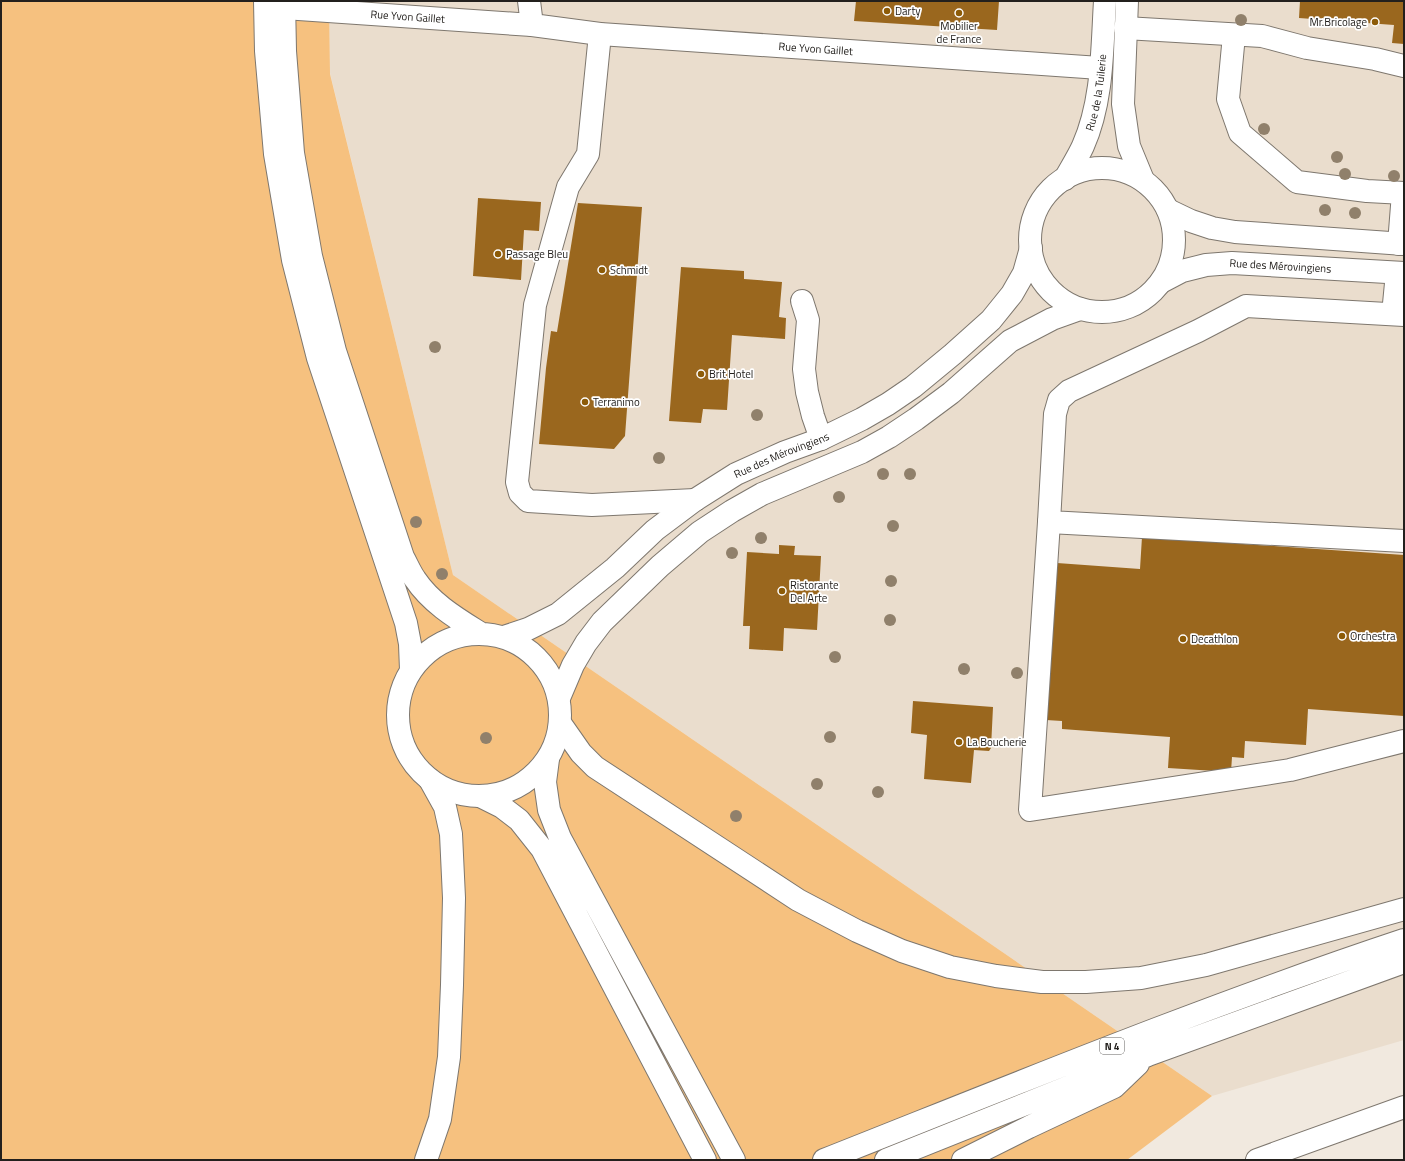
<svg xmlns="http://www.w3.org/2000/svg" width="1405" height="1161" font-family="'Titillium Web',sans-serif">
<rect width="100%" height="100%" fill="#f1e9df"/>
<path fill="#eaddcd" d="M329 1H1404V1040L1212 1096 453 575 330 73Z"/>
<path fill="#f6c17f" d="M1 1H329L330 74 453 575 1212 1096 1127 1160H1Z"/>
<path fill="#9a671e" d="M856 1H999L997 30 854 21Z
M1300 1H1404V44L1392 43 1394 25 1299 18Z
M478 198 541 202 539 231 524 230 521 280 473 276Z
M578 203 642 207 625 436 614 449 539 444 546 368 551 331 557 332Z
M681 267 744 271V279L782 282 779 317 786 318 785 339 732 335 727 410 703 409 701 423 669 421Z
M1142 537 1404 555V716L1308 709 1306 745 1245 741 1244 758 1232 757 1231 772 1168 768 1170 737 1062 729V721L1046 720 1057 563 1140 569Z
M779 545 795 546 794 555 821 556 817 630 784 628 783 651 749 649 750 626H743L747 552 779 554Z
M913 701 993 707 991 748 989 751 974 750 971 783 924 779 927 735 911 733Z"/>
<g fill="none" stroke-linecap="round" stroke-linejoin="round">
<defs>
<g id="minor">
<path id="s1" d="M529 1 532 25 600 34 1100 68"/>
<path d="M1127 1 1123 104 1129 146 1143 180"/>
<path id="s2" d="M284 8 532 25"/>
<path d="M1125 28 1262 36 1307 48 1375 59 1404 66"/>
<path d="M600 34 588 154 568 187 535 305 517 482 520 493 528 501 592 505 695 500"/>
<path d="M1234 35 1228 99 1240 133 1297 182 1367 191 1404 193"/>
<circle cx="1102" cy="240" r="72"/>
<path id="s3" d="M1065 179C1071 168 1078 157 1083 146 1103 101 1102 49 1105 1"/>
<path d="M1168 210 1191 221 1212 228 1235 232 1404 244"/>
<path d="M1399 244 1403 193"/>
<path id="s4" d="M1161 282 1182 271 1206 265 1232 263 1404 273"/>
<path d="M802 301 808 320 804 369 807 392 813 416 821 439"/>
<path d="M1393 314 1397 273"/>
<path d="M1404 315 1246 306 1198 331 1069 391 1059 400 1055 414 1049 522 1404 541"/>
<path d="M1049 522 1030 810 1290 770 1404 741"/>
<path id="s5" d="M504 637 528 629 558 614 615 568 655 530 695 500 736 474 785 452 821 439 862 419 888 404 913 387 953 354 991 320 1012 294 1024 273 1031 248"/>
<path d="M559 698 573 665 586 643 602 622 660 566 700 532 732 511 762 494 862 452 889 437 916 419 951 393 1010 341 1052 319 1080 309"/>
<path d="M1257 1160 1404 1107"/>
</g>
<path id="major" d="M265 1 266 51 275 154 293 260 318 358 406 623 410 644 411 670
M284 1 285 51 293 153 311 256 335 351 403 557C407 564 410 572 415 579 431 603 456 618 480 633
M398 715a81 81 0 1 1 162 0a81 81 0 1 1-162 0Z"/>
<path id="highway" d="M560 723 581 753 595 767 798 900 857 931 902 951 950 967 996 976 1042 982H1086L1141 978 1206 965 1404 909
M548 759 545 782 549 810 560 838 734 1160
M480 796 502 807 519 820 542 849 705 1160
M426 1160 440 1119 449 1057 452 985 454 898 451 834 445 807 430 780
M824 1160C1016 1084 1208 1005 1404 940
M886 1160 1148 1055 1404 962
M963 1160 1029 1127 1114 1087 1138 1064"/>
</defs>
<use href="#minor" stroke="#7e776e" stroke-width="24"/>
<use href="#major" stroke="#7e776e" stroke-width="24"/>
<use href="#highway" stroke="#7e776e" stroke-width="24"/>
<use href="#minor" stroke="#fff" stroke-width="22"/>
<use href="#major" stroke="#fff" stroke-width="22"/>
<use href="#highway" stroke="#fff" stroke-width="22"/>
</g>
<g fill="#90806b">
<circle cx="1241" cy="20" r="6"/>
<circle cx="1264" cy="129" r="6"/>
<circle cx="1337" cy="157" r="6"/>
<circle cx="1345" cy="174" r="6"/>
<circle cx="1394" cy="176" r="6"/>
<circle cx="1325" cy="210" r="6"/>
<circle cx="1355" cy="213" r="6"/>
<circle cx="435" cy="347" r="6"/>
<circle cx="757" cy="415" r="6"/>
<circle cx="659" cy="458" r="6"/>
<circle cx="883" cy="474" r="6"/>
<circle cx="910" cy="474" r="6"/>
<circle cx="839" cy="497" r="6"/>
<circle cx="416" cy="522" r="6"/>
<circle cx="893" cy="526" r="6"/>
<circle cx="761" cy="538" r="6"/>
<circle cx="732" cy="553" r="6"/>
<circle cx="442" cy="574" r="6"/>
<circle cx="891" cy="581" r="6"/>
<circle cx="890" cy="620" r="6"/>
<circle cx="835" cy="657" r="6"/>
<circle cx="964" cy="669" r="6"/>
<circle cx="1017" cy="673" r="6"/>
<circle cx="830" cy="737" r="6"/>
<circle cx="486" cy="738" r="6"/>
<circle cx="817" cy="784" r="6"/>
<circle cx="878" cy="792" r="6"/>
<circle cx="736" cy="816" r="6"/>
</g>
<g fill="#8d5b07" stroke="#fff" stroke-width="1.5">
<circle cx="887" cy="11" r="4"/>
<circle cx="959" cy="13" r="4"/>
<circle cx="1375" cy="22" r="4"/>
<circle cx="498" cy="254" r="4"/>
<circle cx="602" cy="270" r="4"/>
<circle cx="701" cy="374" r="4"/>
<circle cx="585" cy="402" r="4"/>
<circle cx="782" cy="591" r="4"/>
<circle cx="1342" cy="636" r="4"/>
<circle cx="1183" cy="639" r="4"/>
<circle cx="959" cy="742" r="4"/>
</g>
<g text-anchor="middle" dominant-baseline="central" stroke-width="3.5" stroke-linejoin="round" paint-order="stroke">
<rect fill="#fff" stroke="#656361" stroke-width="1" x="1100" y="1038" width="24" height="16" rx="3"/>
<g font-size="10" font-weight="bold" fill="#23201d">
<text x="1112" y="1046">N 4</text>
</g>
<g font-size="11" fill="#23201d" stroke="#fff" text-anchor="start">
<text x="895" y="11">Darty</text>
<text x="1367" y="22" text-anchor="end">Mr.Bricolage</text>
<text x="959" y="26" text-anchor="middle">Mobilier<tspan x="959" dy="13">de France</tspan></text>
<text x="506" y="254">Passage Bleu</text>
<text x="610" y="270">Schmidt</text>
<text x="709" y="374">Brit Hotel</text>
<text x="593" y="402">Terranimo</text>
<text x="790" y="585">Ristorante<tspan x="790" dy="13">Del Arte</tspan></text>
<text x="1350" y="636">Orchestra</text>
<text x="1191" y="639">Decathlon</text>
<text x="967" y="742">La Boucherie</text>
</g>
<g font-size="11" fill="#23201d" stroke="#fff">
<text stroke="none"><textPath href="#s2" startOffset="124">Rue Yvon Gaillet</textPath></text>
<text stroke="none"><textPath href="#s1" startOffset="309">Rue Yvon Gaillet</textPath></text>
<text stroke="none"><textPath href="#s3" startOffset="93">Rue de la Tuilerie</textPath></text>
<text stroke="none"><textPath href="#s4" startOffset="123">Rue des Mérovingiens</textPath></text>
<text stroke="none"><textPath href="#s5" startOffset="335">Rue des Mérovingiens</textPath></text>
</g>
</g>
<rect width="1405" height="1161" fill="none" stroke="#23201d" stroke-width="4"/>
</svg>
